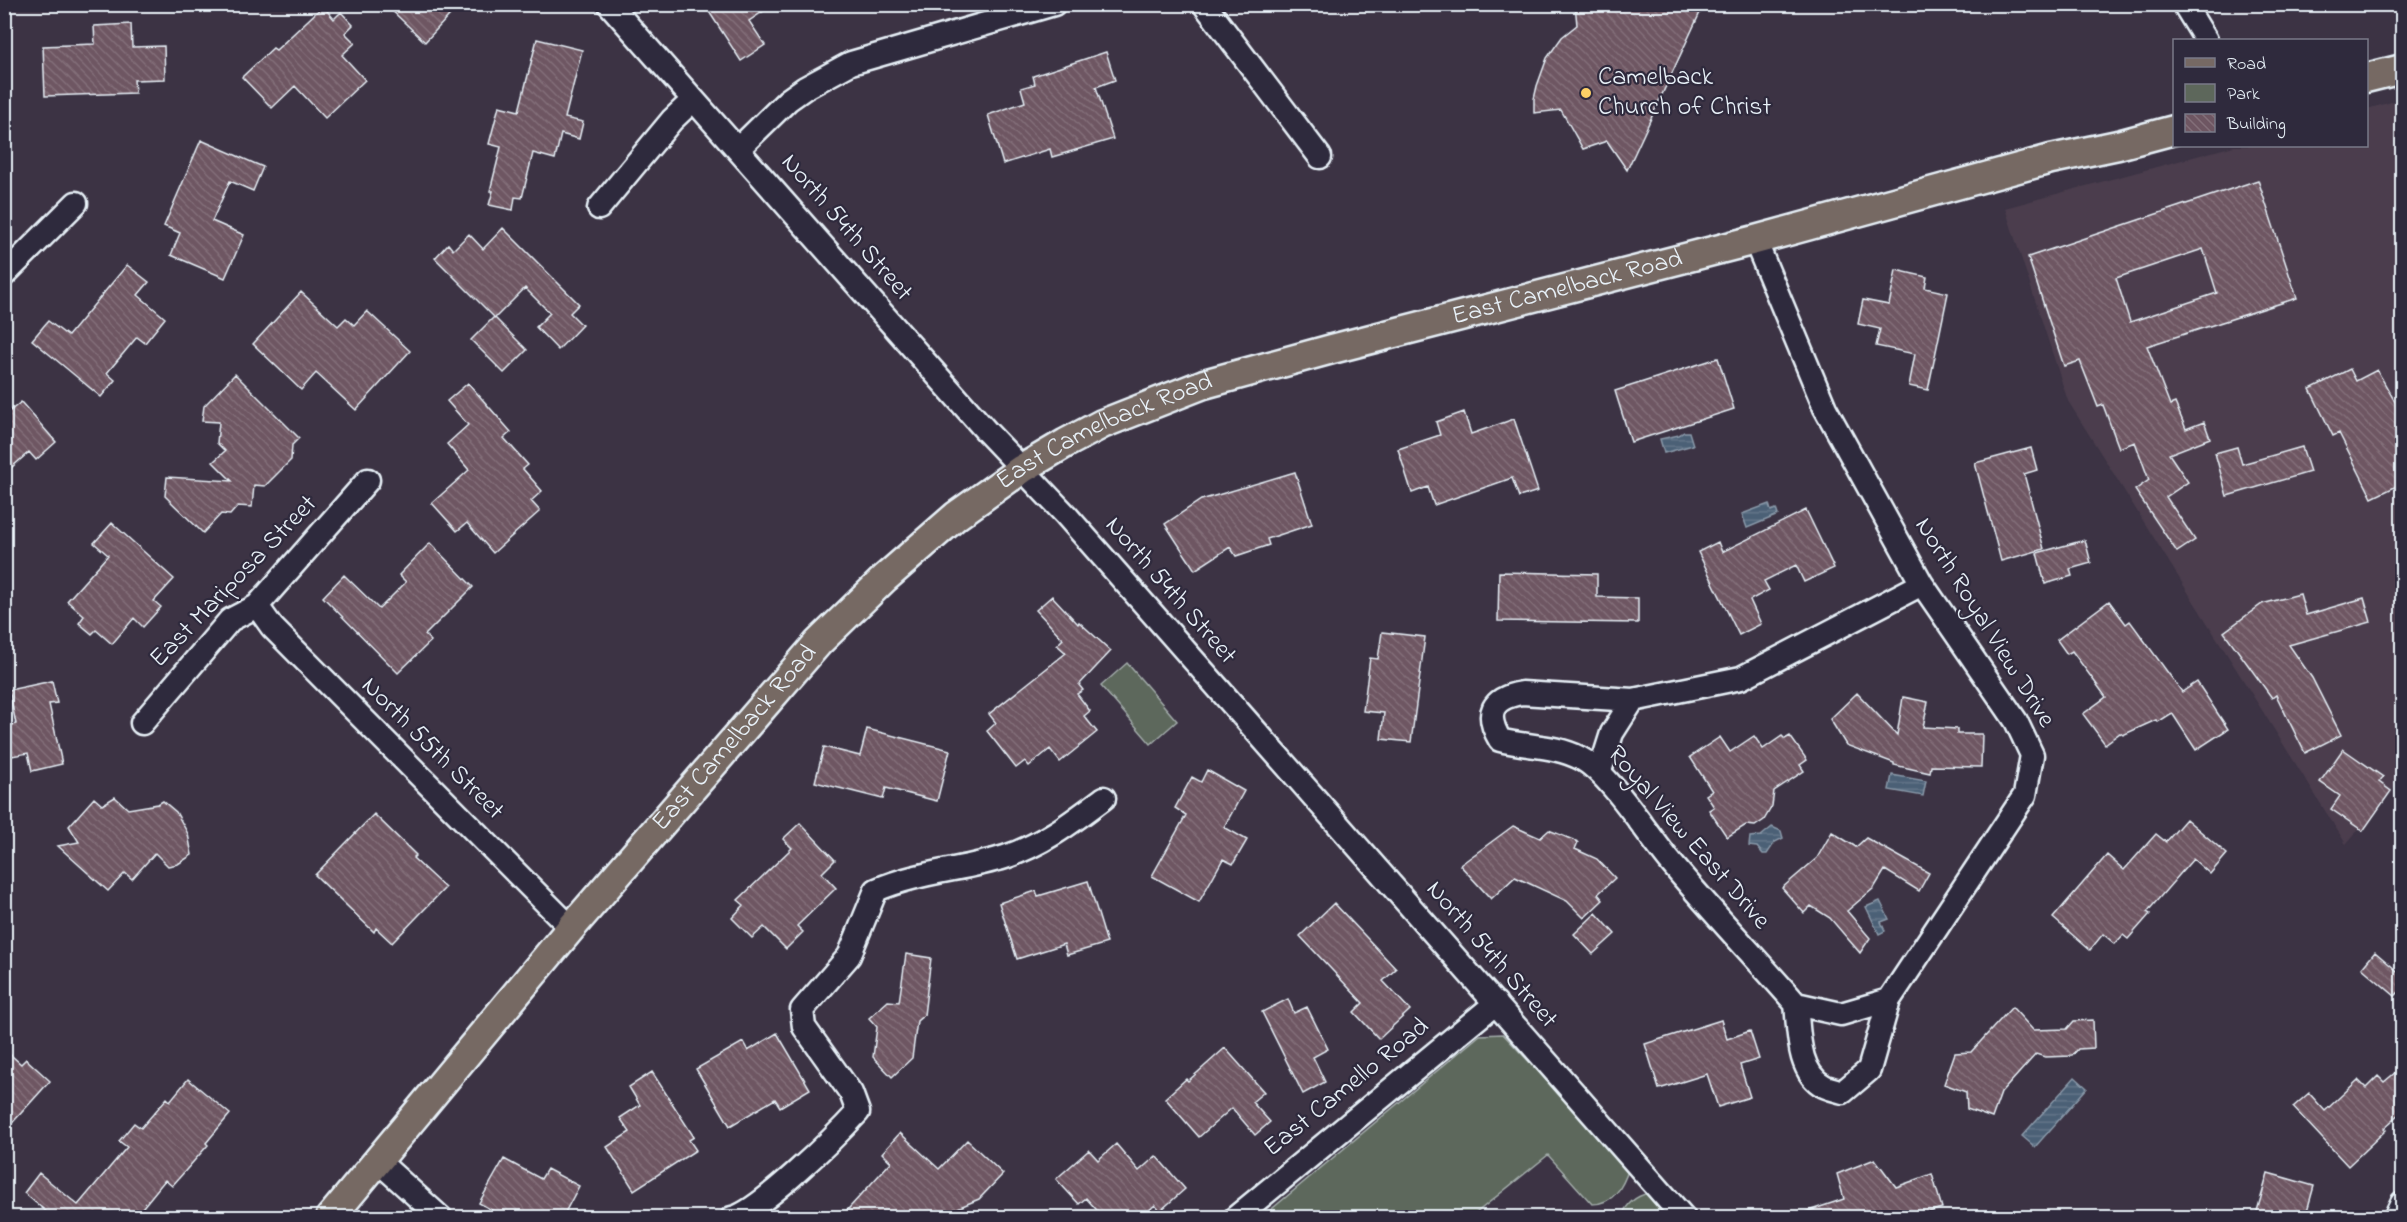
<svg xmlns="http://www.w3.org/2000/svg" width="2407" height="1222" font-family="'Indie Flower',sans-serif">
<defs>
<pattern id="water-rules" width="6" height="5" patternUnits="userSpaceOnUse" patternTransform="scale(1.5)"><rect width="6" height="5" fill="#4b6076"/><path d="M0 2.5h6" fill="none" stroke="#65778a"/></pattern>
<pattern id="building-back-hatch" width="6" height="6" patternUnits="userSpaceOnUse" patternTransform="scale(1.5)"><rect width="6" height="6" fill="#6e5662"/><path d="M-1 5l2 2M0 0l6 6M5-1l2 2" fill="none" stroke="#836f79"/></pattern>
</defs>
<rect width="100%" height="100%" fill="#3c3344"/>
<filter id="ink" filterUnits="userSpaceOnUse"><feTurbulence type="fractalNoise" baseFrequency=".0167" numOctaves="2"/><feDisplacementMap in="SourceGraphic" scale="12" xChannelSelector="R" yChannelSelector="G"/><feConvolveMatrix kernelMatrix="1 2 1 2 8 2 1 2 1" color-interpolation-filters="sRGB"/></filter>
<g filter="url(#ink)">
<path fill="#4b3e4d" d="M2402 99V779L2346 844 2068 401 2005 208 2234 146H2366L2367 109Z"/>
<path fill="#5d675b" stroke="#a2acaa" stroke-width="1.5" d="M1127 663 1177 721 1151 744 1101 686Z
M1503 1034 1629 1168C1623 1186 1614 1204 1592 1204L1548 1155 1471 1217 1261 1218 1480 1035Z
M1649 1193 1673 1218H1621C1626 1204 1635 1196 1649 1193Z"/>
<path fill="url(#water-rules)" stroke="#8a9aaa" stroke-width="1.5" d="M1684 432H1689L1693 445 1664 453 1660 439 1679 435Z
M1769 504 1771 511 1776 509 1778 515 1747 528 1742 514Z
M1892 775 1926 781 1923 796 1889 790Z
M1772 827 1781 831 1783 838 1775 842 1767 854H1763L1757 847 1749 846 1750 837 1761 836Z
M1880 901 1889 919 1881 922 1885 931 1879 934 1866 907Z
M2075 1077 2087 1088 2035 1147 2022 1136Z"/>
<path fill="url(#building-back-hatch)" stroke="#e8f1f8" stroke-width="1.5" fill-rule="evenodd" d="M385 4H460L425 42Z
M704 4H774L749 21 765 45 741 61Z
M1575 4H1704L1627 170 1607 141 1583 149 1561 110 1534 113V99L1537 86 1547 58 1562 37 1577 25Z
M323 6 334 19 341 12 353 25 345 33 355 43 342 55 365 80 325 118 295 86 272 108 242 77 273 48 276 50Z
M131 24 132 47 164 46 165 79 134 80 135 93 45 96 43 46 95 44 94 26Z
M537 39 582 50 565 118 583 122 579 139 561 134 555 159 533 153 522 198 515 197 513 210 489 205 493 191H490L501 147 489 144 499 106 519 111Z
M1106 52 1115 80 1096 87 1113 139 1052 157 1050 149 1003 164 988 115 1025 102 1021 88 1035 84 1033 76Z
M201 140 263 167 253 191 230 181 212 221 244 235 225 278 171 255 180 233 164 226Z
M2258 180 2297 298 2147 346 2170 405 2175 403 2186 429 2204 422 2210 438 2169 454 2188 482 2166 497 2195 540 2177 552 2135 490 2149 480 2135 442 2119 448 2103 405 2098 407 2080 361 2064 366 2028 257ZM2203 249 2217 293 2130 322 2116 278Z
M503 228 579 304 570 313 582 325 558 350 536 327 550 313 525 288 495 318 435 258 448 244 453 250 469 234 483 249Z
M127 265 149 282 138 295 165 318 145 343 137 337 107 373 115 380 101 397 32 340 48 321 68 336Z
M1896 270 1927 277 1925 288 1948 293 1928 390 1909 386 1915 354 1876 346 1880 329 1858 324 1863 300 1889 305Z
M301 292 338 326 346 318 354 325 367 311 410 351 356 410 316 373 301 390 253 344Z
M494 317 527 350 504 373 471 340Z
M1718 358 1734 409 1631 442 1615 391Z
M2350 369 2356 381 2377 370 2403 416V483L2372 498 2339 433 2333 436 2310 389Z
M235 374 299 438 292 445 291 460 265 486 254 485 252 507 238 506 230 515 221 514 203 533 165 496 167 477 232 481 213 462 225 451 217 443 219 422 202 421 204 406Z
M468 383 511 432 504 438 528 465 523 469 542 491 531 501 540 511 493 553 467 523 457 531 432 503 469 470 447 444 468 425 447 401Z
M21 402 56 442 36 460 29 452 4 474V416Z
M1464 412 1471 434 1514 419 1538 491 1519 497 1512 478 1434 505 1428 487 1412 493 1398 449 1440 435 1436 422Z
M2237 447 2242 464 2302 447 2310 472 2227 496 2215 453Z
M2031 448 2037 470 2024 474 2044 549 2001 561 1975 463Z
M1295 472 1312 524 1267 539 1269 545 1236 556 1230 547 1195 570 1165 524 1201 500Z
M1806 510 1834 568 1804 582 1796 565 1764 581 1769 590 1750 600 1761 624 1739 635 1698 552 1718 542 1722 552Z
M112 523 174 579 154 601 161 607 143 627 134 618 112 644 96 630 92 634 79 623 84 616 67 601 108 555 94 543Z
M2085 540 2091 563 2070 569 2072 576 2045 584 2037 553Z
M430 543 473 587 425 635 431 641 398 673 323 597 344 575 379 609 406 582 399 575Z
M1499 572 1597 574V597L1638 598V623L1498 621Z
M2300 594 2306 615 2364 598 2371 622 2289 645 2312 678 2341 735 2305 753 2276 695 2272 698 2224 632 2262 604Z
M1052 596 1078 624 1079 622 1111 651 1079 685 1083 690 1077 694 1090 711 1084 716 1097 732 1060 762 1050 749 1029 766 1025 761 1016 768 987 731 996 723 989 714 1066 653 1057 645 1063 639 1036 610Z
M2109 601 2126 624 2130 621 2182 692 2197 682 2228 729 2196 750 2172 713 2158 722 2156 720 2123 735 2120 733 2105 744 2083 714 2106 697 2072 651 2067 654 2057 640Z
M1382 632 1425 637 1411 742 1381 739 1384 713 1363 711 1370 658 1378 659Z
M52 681 57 703 49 704 62 764 32 771 28 753 12 756 5 727 16 724 9 690Z
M1857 693 1897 735 1903 697 1928 702 1923 727 1957 729V734H1982L1981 767 1931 766 1930 773 1894 765V763L1846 745 1830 719Z
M867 729 950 750 937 801 886 788 883 799 815 782 824 747 860 756Z
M1754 736 1763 749 1782 736 1785 739 1790 736 1807 760 1800 765 1804 771 1774 791 1772 806 1764 820 1755 826 1746 825 1727 837 1709 810 1714 807 1706 795 1712 791 1690 757 1720 737 1730 752Z
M2343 749 2383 777 2379 782 2391 791 2363 831 2331 809 2340 796 2320 782Z
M1207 770 1244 791 1224 827 1247 840 1233 864 1223 859 1199 902 1152 876 1186 815 1175 808 1192 777 1201 782Z
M115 797 128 809 158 804 163 801 176 812 188 834 192 855 178 864 168 866 155 853 132 879 125 873 108 891 58 846 79 842 69 826 94 798 102 805Z
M374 814 416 855 413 858 445 888 392 943 376 928 374 932 315 875Z
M2186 819 2227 854 2210 874 2193 859 2147 912 2150 914 2128 939 2123 935 2115 944 2103 934 2090 950 2053 918 2107 855 2124 870 2156 834 2166 842Z
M800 823 835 860 822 873 836 888 797 926 803 932 786 949 764 927 752 938 732 918 744 905 738 900 792 848 783 839Z
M1513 826 1540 838 1549 830 1578 842 1575 849 1597 859 1615 878 1598 894 1603 900 1584 918 1567 901 1515 877 1491 899 1460 865Z
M1832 832 1856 847 1866 838 1929 873 1919 891 1885 870 1874 888 1847 911 1870 938 1860 953 1830 918 1811 906 1804 913 1782 888 1817 858Z
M1088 881 1107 943 1067 955 1064 944 1017 959 999 903 1036 891 1038 896Z
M1334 903 1396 969 1383 981 1410 1010 1379 1039 1354 1012 1363 1003 1300 936Z
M1596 913 1615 934 1593 954 1574 934Z
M2375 952 2403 976V988L2395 996 2362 968Z
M906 954 931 958 924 1015 917 1021 912 1058 892 1077 873 1057 877 1027 869 1018 888 1001 899 1002Z
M1288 999 1294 1013 1307 1007 1328 1049 1313 1057 1325 1082 1303 1094 1262 1012Z
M2012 1007 2033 1030 2067 1029 2074 1021 2093 1020 2094 1048 2078 1049 2072 1056 2045 1057 2036 1054 2001 1093 1992 1118 1967 1109 1966 1092 1944 1084 1955 1053 1971 1052Z
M1721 1020 1727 1039 1750 1031 1759 1059 1740 1065 1750 1097 1718 1107 1707 1074 1659 1089 1645 1044Z
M777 1033 810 1089 780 1107 775 1099 730 1126 696 1069 743 1042 748 1051Z
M1225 1048 1264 1092 1252 1102 1270 1122 1255 1135 1232 1108 1199 1137 1165 1098 1186 1079 1188 1081Z
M4 1049 21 1064 26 1059 50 1081 4 1132Z
M2403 1066V1111L2384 1128 2386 1130 2348 1166 2293 1107 2309 1093 2325 1111 2358 1080 2366 1088 2378 1076 2384 1082Z
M652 1072 694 1137 689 1140 696 1150 634 1190 607 1147 630 1132 620 1118 640 1105 629 1087Z
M188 1079 230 1114 206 1143 208 1145 172 1186 165 1180 134 1218H54L24 1193 39 1173 78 1205 127 1147 119 1141 134 1123 141 1128 167 1098 170 1101Z
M900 1133 939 1169 967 1140 1003 1174 979 1199 941 1215 927 1211 912 1218H840L891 1162 882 1153Z
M1116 1144 1139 1171 1156 1156 1185 1189 1160 1211 1155 1205 1140 1218H1104L1086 1198 1079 1204 1056 1179 1089 1150 1098 1160Z
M504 1159 541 1179 547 1169 579 1186 562 1218H506L479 1203Z
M1875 1159 1896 1187 1932 1174 1942 1208 1926 1213 1920 1218H1907L1905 1214 1893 1218H1799V1214L1844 1199 1837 1174Z
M2268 1173 2314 1186 2305 1218H2255Z"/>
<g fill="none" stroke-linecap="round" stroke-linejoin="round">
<defs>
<path id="minor" d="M609 4 988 433 1066 515 1684 1218
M1204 4 1320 157
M2184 4 2206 40
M738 149 788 100 805 88 851 63 1054 4
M599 208 672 120 693 100
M1755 240 1825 408 1922 584 2016 721 2032 755 2025 795 1889 1000 1841 1014 1796 1004
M4 275 76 203
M257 606 272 627 571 928
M142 723 230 620 257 606 368 480
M1600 771 1612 733 1633 700
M1796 1004C1755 957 1712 912 1672 864 1648 836 1610 773 1580 758 1555 745 1526 747 1500 740 1484 713 1492 698 1522 693L1633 700 1741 678 1922 584
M1796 1004C1799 1030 1797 1072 1824 1086 1830 1089 1837 1090 1843 1092L1869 1070 1889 1000
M378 1161 441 1218
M732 1218C759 1212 837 1135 858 1112L851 1093 804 1027 802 1010 849 956 876 890C917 872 963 870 1005 857 1044 844 1072 822 1104 798
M1235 1218 1496 1003
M2395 1218 2402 1203"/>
<g id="major">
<path d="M2366 78 2402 69"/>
<path id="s1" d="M330 1218 571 928 818 643 885 578 956 516 1022 469 1066 443 1102 424 1204 384 1332 349 1755 240 2051 159 2118 145 2174 130"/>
</g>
</defs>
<use href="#minor" stroke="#e8f1f8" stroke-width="27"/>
<use href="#major" stroke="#e8f1f8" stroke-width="33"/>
<use href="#minor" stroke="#2f2a3d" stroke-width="22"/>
<use href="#major" stroke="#766964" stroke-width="28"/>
</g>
</g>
<circle fill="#ffd166" stroke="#2f2a3d" stroke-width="2" cx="1586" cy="93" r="6"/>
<g text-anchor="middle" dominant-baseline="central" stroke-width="4.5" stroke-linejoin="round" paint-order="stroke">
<g font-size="26" fill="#e8f1f8" stroke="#2f2a3d" text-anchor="start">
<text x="1598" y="78">Camelback<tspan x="1598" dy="30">Church of Christ</tspan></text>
</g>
<g font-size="26" fill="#e8f1f8" stroke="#2f2a3d">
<text transform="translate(846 228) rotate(49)">North 54th Street</text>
<text stroke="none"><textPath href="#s1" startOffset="1600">East Camelback Road</textPath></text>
<text stroke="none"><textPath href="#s1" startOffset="1114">East Camelback Road</textPath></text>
<text transform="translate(234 582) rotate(-46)">East Mariposa Street</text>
<text transform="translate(1170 591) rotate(49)">North 54th Street</text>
<text transform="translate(1984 623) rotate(58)">North Royal View Drive</text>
<text stroke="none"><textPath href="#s1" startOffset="628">East Camelback Road</textPath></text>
<text transform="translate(432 749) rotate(45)">North 55th Street</text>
<text transform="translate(1688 838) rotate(49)">Royal View East Drive</text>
<text transform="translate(1491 955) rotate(49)">North 54th Street</text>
<text transform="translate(1347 1088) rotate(-39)">East Camello Road</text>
</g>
</g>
<rect width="2407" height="1222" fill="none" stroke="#2f2a3d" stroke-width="24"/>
<rect x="12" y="12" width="2383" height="1198" fill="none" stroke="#e8f1f8" stroke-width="2" filter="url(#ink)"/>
<rect x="2173" y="39" width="195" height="108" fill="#2f2a3d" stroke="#797a88" stroke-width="1.5"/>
<rect x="2185" y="58" width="30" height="9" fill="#766964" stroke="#797a88" stroke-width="1.5"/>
<text x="2227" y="69" font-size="18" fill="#e8f1f8">Road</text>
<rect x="2185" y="84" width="30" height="18" fill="#5d675b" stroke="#797a88" stroke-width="1.5"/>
<text x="2227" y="99" font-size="18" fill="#e8f1f8">Park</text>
<rect x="2185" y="114" width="30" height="18" fill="url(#building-back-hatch)" stroke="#797a88" stroke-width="1.5"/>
<text x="2227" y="129" font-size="18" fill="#e8f1f8">Building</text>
</svg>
